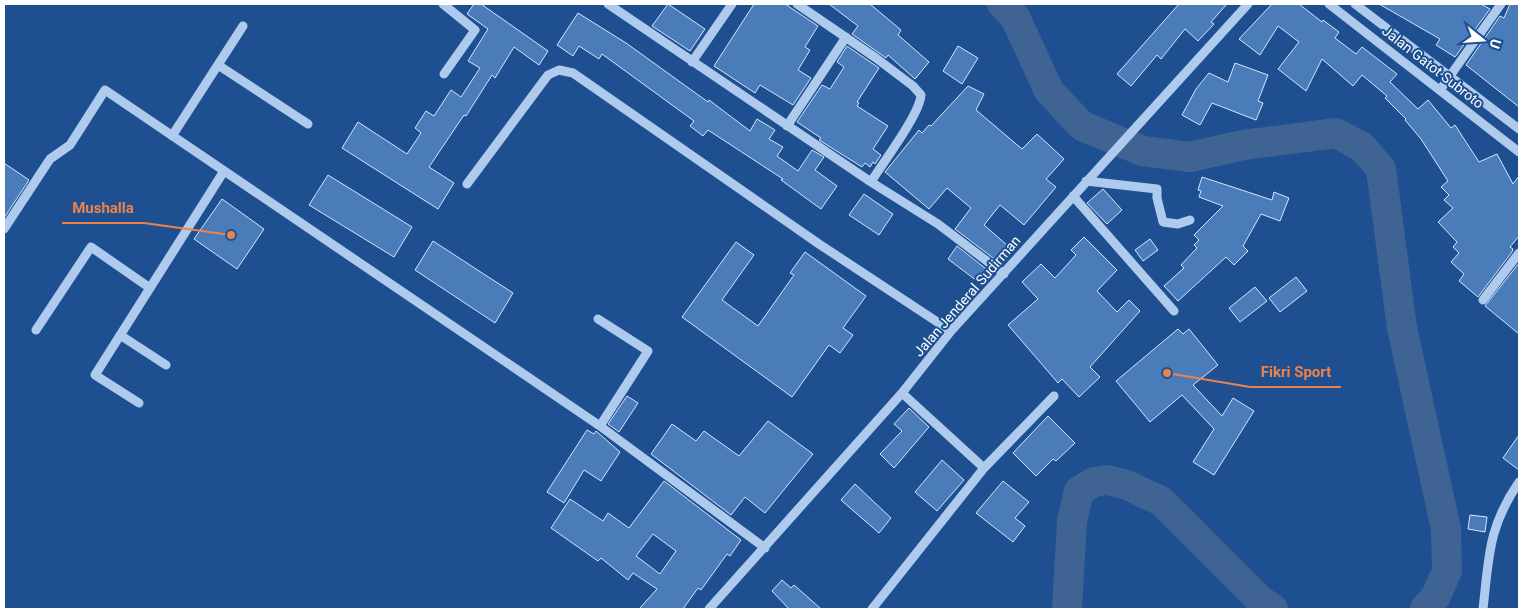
<svg xmlns="http://www.w3.org/2000/svg" width="1523" height="613" font-family="Roboto,sans-serif">
<rect width="100%" height="100%" fill="#1e5091"/>
<g fill="none" stroke-linecap="round" stroke-linejoin="round">
<path stroke="#3f6493" stroke-width="30" d="M1002 4 1015 17 1049 91 1082 126 1143 151 1190 157 1243 145 1336 133 1362 147 1381 169 1402 328 1446 529 1447 571 1436 596 1425 609
M1067 609 1072 521 1079 491 1094 482 1107 480 1127 485 1161 501 1261 601 1273 609"/>
</g>
<path fill="#4a7cba" stroke="#d4e5fa" fill-rule="evenodd" d="M474 4H481L548 51 539 65 514 47 495 78 492 75 466 116 464 115 429 167 454 183 438 209 342 148 358 122 407 154 421 133 415 128 426 111 434 116 451 90 461 97 480 68 468 61 488 29 467 14Z
M668 4 705 29 690 51 652 26Z
M754 4H785L818 26 805 47 810 50 798 70 811 78 793 105 760 85 755 93 714 66Z
M829 4H870L901 30 898 35 929 62 915 79 888 55 886 58 852 34 858 26Z
M1179 4H1227L1211 22 1214 24 1198 41 1185 29 1161 59 1157 55 1131 86 1117 74Z
M1272 4H1299L1322 22 1323 20 1339 32 1335 38 1356 54 1362 47 1397 74 1390 82 1418 109 1428 100 1451 128 1455 125 1479 162 1497 154 1513 184 1519 176V236L1510 247 1513 249 1512 252 1478 297 1459 281 1464 274 1451 262 1459 253 1453 247 1457 242 1438 222 1453 208 1444 200 1449 195 1441 187 1448 181 1421 139 1405 120 1406 119 1385 98 1387 96 1362 75 1353 86 1322 59 1306 91 1278 69 1299 42 1278 26 1260 55 1239 39Z
M1379 4H1481L1490 9 1455 57 1436 45 1440 39Z
M1510 4H1519V107L1466 65 1500 16 1504 18Z
M578 13 626 43 708 102 709 100 750 131 757 119 775 130 769 139 783 147 777 156 798 171 812 150 824 157 815 170 837 186 821 209 781 180 783 179 708 130 703 136 690 126 694 121 602 54 599 59 579 46 573 56 557 45Z
M847 46 879 68 857 102 859 103 857 106 888 126 873 149 881 155 875 164 873 162 870 167 865 163 862 167 819 140 821 138 797 122 822 85 830 89 844 67 837 62Z
M958 46 978 58 962 84 943 71Z
M1235 63 1268 75 1258 101 1263 103 1256 120 1212 103 1200 125 1182 115 1196 89 1209 73 1228 82Z
M968 86 984 94 976 110 1022 149 1037 134 1064 159 1046 179 1056 187 1024 225 1000 205 984 225 1008 246 997 261 955 229 971 208 947 188 929 209 885 172 919 130 922 133 929 125 931 126Z
M4 163 29 180 4 218Z
M328 175 412 227 394 257 309 205Z
M1202 177 1272 200 1274 192 1289 198 1280 221 1261 214 1243 246 1248 251 1234 265 1226 257 1178 301 1164 286 1184 268 1181 265 1197 248 1194 245 1199 240 1194 235 1223 206 1199 197 1201 191 1198 190Z
M1103 189 1122 210 1107 224 1087 203Z
M864 194 893 214 879 235 849 215Z
M222 199 264 229 237 269 194 239Z
M1084 237 1117 270 1097 291 1117 312 1129 300 1140 311 1090 367 1100 377 1079 397 1062 379 1058 383 1008 325 1038 299 1022 282 1041 264 1055 278 1076 255 1071 250Z
M1150 239 1158 250 1143 261 1135 250Z
M433 241 513 293 495 323 415 270Z
M736 242 754 255 722 300 758 326 794 275 790 273 805 252 866 296 843 328 853 335 840 353 829 345 792 397 682 317Z
M957 246 990 272 981 284 948 259Z
M1519 263V334L1485 306Z
M1296 277 1307 291 1280 312 1269 298Z
M1255 287 1267 301 1240 322 1229 308Z
M1178 329 1183 334 1189 329 1218 365 1193 385 1222 416 1233 398 1254 411 1214 475 1193 462 1214 429 1182 395 1150 422 1116 381Z
M627 396 638 403 619 432 608 424Z
M909 408 929 427 894 468 880 454 902 431 894 424Z
M1048 416 1075 443 1056 461 1053 459 1036 476 1013 453Z
M768 421 813 454 765 513 745 497 731 515 651 454 672 424 696 441 704 431 739 456Z
M587 430 594 434 596 431 620 452 601 481 584 470 564 503 547 492Z
M1519 435V470L1503 458Z
M942 460 964 480 937 511 915 492Z
M664 481 741 540 730 556 727 554 701 590 698 588 683 609H639L657 589 633 573 628 580 601 558 598 561 551 528 570 499 603 521 608 513 629 528ZM653 534 676 551 660 574 636 556Z
M1003 481 1029 502 1015 518 1025 526 1013 542 976 513Z
M855 484 891 518 879 533 841 500Z
M1470 515 1487 517 1485 532 1468 529Z
M782 580 791 588 794 585 821 609H789L772 591Z"/>
<g fill="none" stroke-linecap="round" stroke-linejoin="round">
<path stroke="#aecbee" stroke-width="9" d="M443 4 475 30 444 74
M608 4 871 182 938 224 1004 274
M797 4 876 58 913 86 921 95C920 114 882 164 871 182
M1329 4 1519 152
M1355 4 1519 129
M692 62 732 4
M218 65 308 124
M1440 90 1501 4
M787 126 846 37
M172 136 243 26
M1086 181 1157 189V198L1163 222 1178 224 1190 220
M467 184 548 75 559 70 573 73 819 244 951 331
M1073 196 1174 311
M4 229 50 159 70 145 105 90 600 426 765 548
M1483 300 1519 253
M598 319 648 351 600 426
M36 330 91 247 150 288
M120 335 166 365
M139 403 95 375 224 171
M984 468 1054 396
M709 609 902 393 951 331 1248 4
M872 609 984 468 902 393
M1483 609C1489 557 1488 527 1519 482"/>
</g>
<g text-anchor="middle" dominant-baseline="central" stroke-width="4" stroke-linejoin="round" paint-order="stroke">
<g font-size="14" fill="#fff" stroke="#1e5091">
<text transform="translate(1433 67) rotate(38)">Jalan Gatot Subroto</text>
<text transform="translate(967 296) rotate(-49)">Jalan Jenderal Sudirman</text>
</g>
</g>
<path fill="none" stroke="#ee8249" stroke-width="2" d="M231 235L144 223H62M1167 373L1250 387H1341"/>
<g fill="#ee8249" stroke="#1e5091" stroke-width="2">
<circle cx="231" cy="235" r="5"/>
<circle cx="1167" cy="373" r="5"/>
</g>
<g font-size="15" text-anchor="middle" font-weight="bold" fill="#ee8249" stroke="#1e5091" stroke-width="4" stroke-linejoin="round" paint-order="stroke">
<text x="103" y="213">Mushalla</text>
<text x="1296" y="377">Fikri Sport</text>
</g>
<rect width="1523" height="613" fill="none" stroke="#ffffff" stroke-width="10"/>
<g transform="translate(1483 40) rotate(107)" stroke="#1e5091" stroke-width="4" paint-order="stroke">
<path d="M0-4L9 19L0 12L-9 19Z" fill="#ffffff"/>
<text y="-8" font-size="14" font-weight="bold" text-anchor="middle" fill="#ffffff">U</text>
</g>
</svg>
